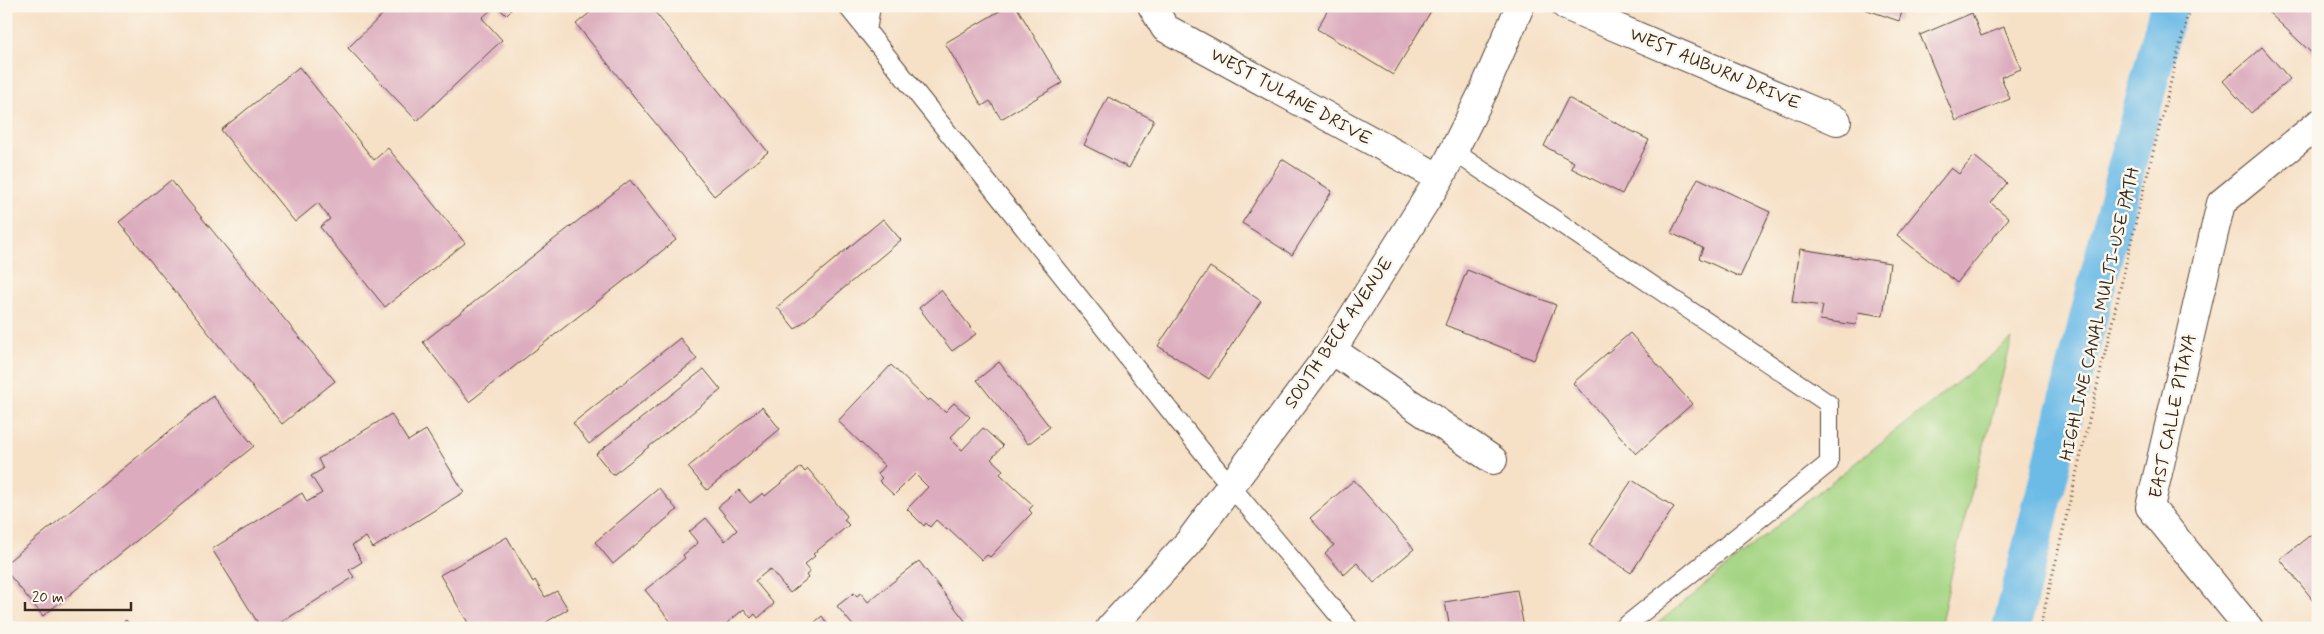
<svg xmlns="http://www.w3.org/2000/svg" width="2324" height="634" font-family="Mynerve,sans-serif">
<rect width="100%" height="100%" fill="#fbf7ec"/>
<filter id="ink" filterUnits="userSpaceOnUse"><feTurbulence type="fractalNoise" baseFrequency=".02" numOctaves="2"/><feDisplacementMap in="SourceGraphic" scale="10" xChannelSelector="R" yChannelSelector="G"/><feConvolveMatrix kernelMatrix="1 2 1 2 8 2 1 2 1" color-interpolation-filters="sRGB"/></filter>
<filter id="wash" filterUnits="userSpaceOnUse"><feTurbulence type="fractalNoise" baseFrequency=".0096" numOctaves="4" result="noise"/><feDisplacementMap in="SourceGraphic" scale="20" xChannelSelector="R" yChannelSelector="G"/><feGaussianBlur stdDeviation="1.12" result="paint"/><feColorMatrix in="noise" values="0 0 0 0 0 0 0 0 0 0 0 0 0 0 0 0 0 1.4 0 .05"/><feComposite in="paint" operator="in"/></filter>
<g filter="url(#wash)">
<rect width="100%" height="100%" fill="#f6e0c6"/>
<path fill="#a5d584" stroke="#708051" d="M2012 339 1958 544 1940 628H1652L1811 498Z"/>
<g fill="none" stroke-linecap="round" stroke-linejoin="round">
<path stroke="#6cbbe7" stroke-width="38" d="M2011 628 2118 199 2169 6"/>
</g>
<g id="blocks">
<path fill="#dcacbe" d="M391 6H495L482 18 502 40 417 121 348 48Z
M497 6H515L506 15Z
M598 6H650L768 152 714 196 576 24Z
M1008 6H1016L1062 83 1001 119 990 101 982 106 945 43Z
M1330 6H1423L1431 11 1393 75 1317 29Z
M1856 6H1904L1899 21Z
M2266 6H2318V59L2264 8Z
M1972 13 1981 36 2004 27 2021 69 2001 77 2010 99 1956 121 1920 35Z
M2262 47 2290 79 2251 113 2223 81Z
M299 67 374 160 388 148 465 243 385 307 320 227 330 219 318 203 295 222 221 130Z
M1108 97 1154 120 1129 168 1084 145Z
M1568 98 1649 140 1622 194 1571 168 1574 162 1544 146Z
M1974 156 2007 183 1991 203 2009 218 1957 283 1897 235 1951 168 1959 174Z
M1282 159 1332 191 1292 255 1242 223Z
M1698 178 1770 212 1740 277 1699 258 1703 248 1671 233Z
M171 180 335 381 282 424 119 222Z
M630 180 676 240 469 402 423 342Z
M883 219 901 240 795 329 777 307Z
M1800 249 1890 263 1883 316 1858 312 1856 325 1820 320 1823 306 1792 302Z
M1210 267 1261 301 1209 379 1158 346Z
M1467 270 1556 305 1534 360 1445 325Z
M941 290 976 334 952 351 919 308Z
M1630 333 1692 404 1636 454 1573 383Z
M680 338 697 359 589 444 573 423Z
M999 362 1050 427 1028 444 977 380Z
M891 365 928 401 930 399 945 412 954 403 970 417 950 438 962 450 983 428 1003 446 991 459 1003 470 1000 474 1033 505 1029 510 1032 513 990 557 987 555 982 560 948 528 947 530 936 520 930 527 926 523 924 526 907 509 928 487 915 474 894 495 879 481 882 478 878 474 885 466 838 421Z
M704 369 721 390 613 475 596 454Z
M213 396 254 446 43 616 6 571V563Z
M762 407 780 429 707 490 688 467Z
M391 414 408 441 426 430 464 492 373 548 366 537 352 545 362 562 349 570 354 577 272 628H261L212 549 302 493 307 502 322 493 311 476 323 469 318 459Z
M801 467 805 472 808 469 847 516 844 520 849 525 813 554 815 556 804 565 810 572 806 575 808 578 790 593 770 569 755 581 774 604 758 618 755 614 751 618 744 609 721 628H676L645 590 685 558 683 555 698 543 689 532 706 518 725 541 737 530 718 507 739 490 750 503 763 493 765 496Z
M1354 480 1414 549 1374 583 1357 563 1344 575 1325 553 1334 545 1310 518Z
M1632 480 1674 507 1631 573 1589 545Z
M659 488 677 510 613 564 595 542Z
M2318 529V606L2280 559Z
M507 537 533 582 535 580 545 597 557 591 568 609 543 624 545 628H471L440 575Z
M919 561 966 622 958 628H855L837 606 854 593 857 596 861 593 868 602Z
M1517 590 1524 628H1450L1445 602Z
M822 616 830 628H808Z
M126 620 132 628H116Z
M578 623 580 628H570Z"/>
</g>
</g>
<g filter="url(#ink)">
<use href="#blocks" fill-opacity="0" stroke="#574537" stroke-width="1"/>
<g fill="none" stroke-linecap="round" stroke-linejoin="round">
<defs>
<path id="service" d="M847 6 1210 461 1349 628
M867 32 871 6
M1453 151 1829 404V463L1623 628"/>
<path id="minor" d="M1152 6 1165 28 1440 178
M1566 6 1837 121
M1332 350 1493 460
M1110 628 1188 543 1332 350 1440 178 1484 90 1520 6
M2249 628 2150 507 2221 203 2318 124"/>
</defs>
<use href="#service" stroke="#574537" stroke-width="20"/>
<use href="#minor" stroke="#574537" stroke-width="30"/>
<path stroke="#574537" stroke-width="3" stroke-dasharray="1 4" stroke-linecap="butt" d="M2040 628 2141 200 2190 6"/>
<use href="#service" stroke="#fff" stroke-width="18"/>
<use href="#minor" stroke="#fff" stroke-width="28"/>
</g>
</g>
<g text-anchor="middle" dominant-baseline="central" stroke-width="5" stroke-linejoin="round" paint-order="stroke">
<g font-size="18" fill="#3b2a1e" stroke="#fbf7ec">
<text transform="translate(1715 69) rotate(23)">WEST AUBURN DRIVE</text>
<text transform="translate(1291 97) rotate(29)">WEST TULANE DRIVE</text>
<text transform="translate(2100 314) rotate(-77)">HIGHLINE CANAL MULTI-USE PATH</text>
<text transform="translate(1339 333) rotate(-56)">SOUTH BECK AVENUE</text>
<text transform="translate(2173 416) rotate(-78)">EAST CALLE PITAYA</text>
</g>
</g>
<rect width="2324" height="634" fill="none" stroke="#fbf7ec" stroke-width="25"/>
<path d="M25 602v8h106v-8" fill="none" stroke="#3b2a1e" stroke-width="2.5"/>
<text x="32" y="602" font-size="15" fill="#3b2a1e" stroke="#fbf7ec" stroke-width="4" paint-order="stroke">20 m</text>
</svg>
